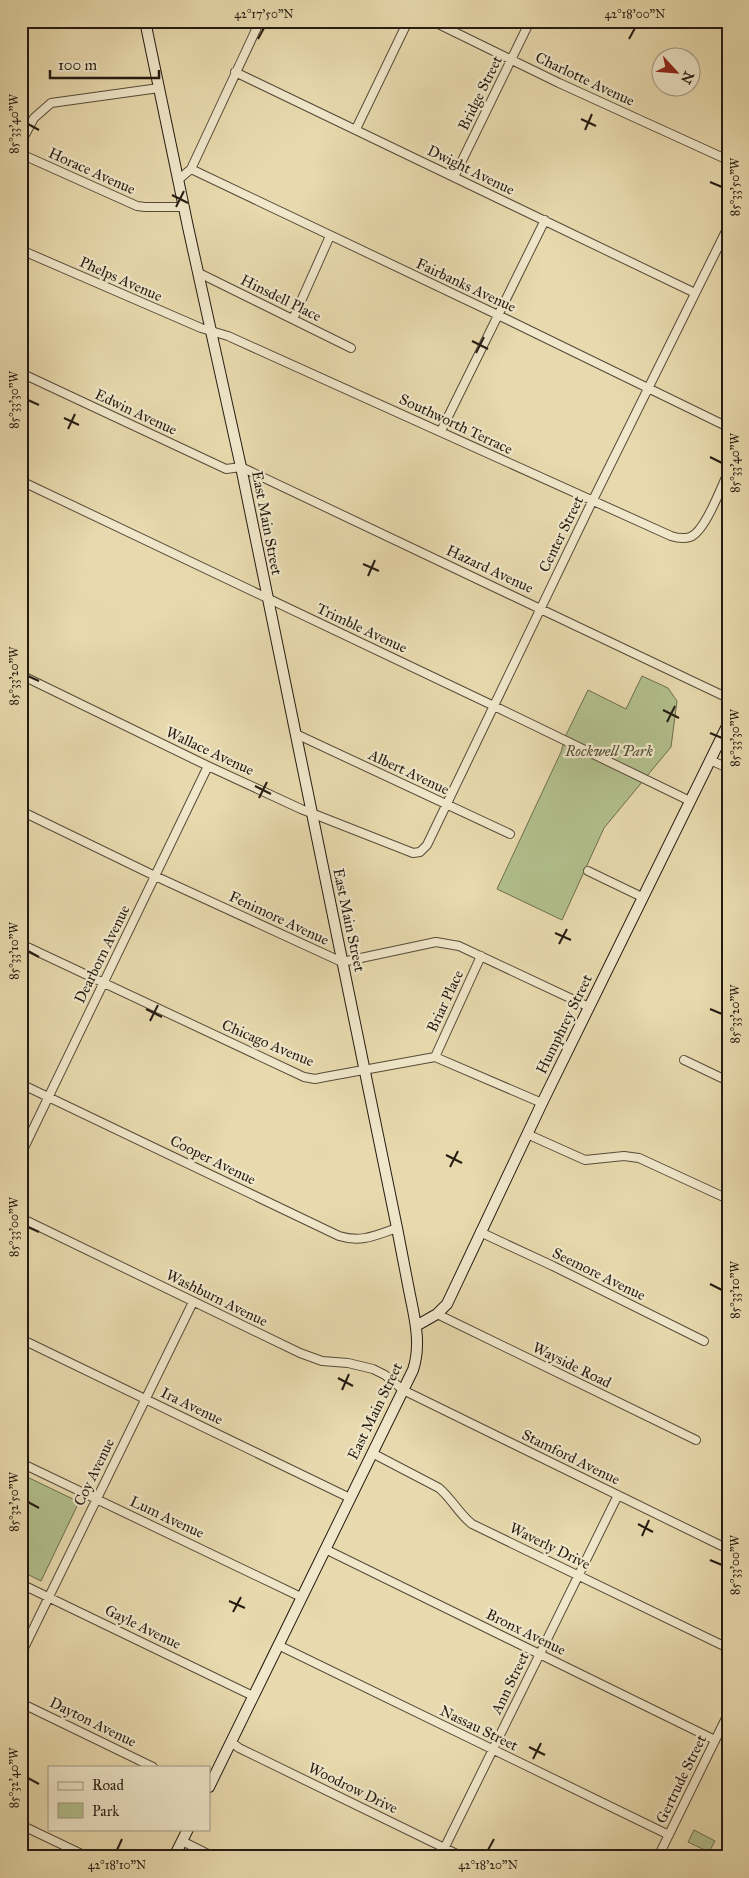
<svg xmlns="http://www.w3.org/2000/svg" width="749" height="1878" font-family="'IM FELL Great Primer',serif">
<rect width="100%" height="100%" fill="#e8daae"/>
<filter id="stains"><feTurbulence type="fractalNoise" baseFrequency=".004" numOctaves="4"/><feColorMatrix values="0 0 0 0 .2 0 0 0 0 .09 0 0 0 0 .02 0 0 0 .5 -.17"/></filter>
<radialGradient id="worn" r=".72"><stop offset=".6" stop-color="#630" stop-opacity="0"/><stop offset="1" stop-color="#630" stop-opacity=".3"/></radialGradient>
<path fill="#b2c08d" stroke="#6c6e50" d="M642 676 668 688 677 701 671 747 604 828 562 920 497 889 561 752 566 735 588 690 626 709Z
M21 1474 79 1502 41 1581 21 1571Z
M694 1830 715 1841 709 1852 688 1842Z"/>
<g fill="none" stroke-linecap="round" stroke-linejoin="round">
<defs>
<path id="street" d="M432 21 559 83 728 160
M235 72 695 293
M356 129 408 21
M21 142 34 118 51 103 159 88
M21 154 137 206 145 207H184
M191 169 498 315 728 427
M454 177 530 21
M178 180 191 169 260 21
M21 250 201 328 228 336 671 536C677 538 684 539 690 537 705 532 721 487 728 473
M199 273 351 348
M293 319 330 236
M21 373 226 469 241 467 728 698
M441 431 545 220
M21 481 494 706 690 801
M21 675 208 766 301 809 413 853 420 852 427 845 589 508 728 227
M296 734 510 834
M710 760 728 768
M21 811 155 876 342 962 436 942 459 946 589 1007
M588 871 642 897
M21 944 304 1077 315 1079 325 1077 435 1057 542 1103
M435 1057 481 956
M684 1060 728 1081
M21 1084 339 1236C362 1243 376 1235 397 1228
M527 1134 585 1160 624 1156 639 1158 728 1199
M21 1154 208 766
M21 1218 300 1353 322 1361 348 1363 373 1369 385 1375 403 1390 728 1549
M480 1232 553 1266 704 1341
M437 1314 696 1440
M21 1339 350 1498
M372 1453 439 1488C452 1499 459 1514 472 1524L728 1648
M21 1463 301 1597
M325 1549 715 1740
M21 1584 253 1696
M278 1645 669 1835
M21 1654 193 1302
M21 1703 153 1767
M231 1742 239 1748 463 1857
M21 1825 88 1857
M182 1841 214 1857
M440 1857 618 1495
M658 1857 728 1714"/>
<path id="secondary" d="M145 21 188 227 241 467 397 1228C401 1249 405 1269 409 1290 414 1316 422 1343 413 1370L209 1787
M416 1326 437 1314 447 1304 542 1103 728 724
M174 1857 188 1829"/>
</defs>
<use href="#street" stroke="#564b39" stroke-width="10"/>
<use href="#secondary" stroke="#251b12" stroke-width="12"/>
<use href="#street" stroke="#f0e7ca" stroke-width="8"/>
<use href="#secondary" stroke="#f0e7ca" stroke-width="10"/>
</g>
<path fill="none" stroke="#251b12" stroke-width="2" d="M258 39 264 28M629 39 635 28M581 119 596 126M28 124 39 130M585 130 592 114M710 182 722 187M172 195 188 203M176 207 184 191M472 341 488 349M476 353 484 337M28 400 39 405M64 418 79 425M68 429 75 414M710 457 722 463M363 564 379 571M368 576 375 560M28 676 39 681M663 710 679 718M667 722 675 706M710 733 722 738M255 786 271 794M259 798 267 782M555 933 571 940M559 944 567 929M28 951 39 957M146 1009 162 1017M710 1009 722 1014M150 1021 158 1005M446 1155 462 1163M450 1167 458 1151M28 1227 39 1232M710 1284 722 1290M338 1378 353 1386M342 1390 349 1374M28 1502 39 1508M638 1524 653 1532M642 1536 649 1520M710 1560 722 1565M229 1601 245 1608M233 1612 241 1597M529 1747 545 1755M533 1759 541 1743M28 1778 39 1784M117 1850 122 1839M488 1850 494 1839"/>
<g text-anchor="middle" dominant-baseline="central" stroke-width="4.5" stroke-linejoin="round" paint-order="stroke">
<g font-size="15" fill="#251b12" stroke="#f0e7ca">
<text transform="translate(585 79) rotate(25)">Charlotte Avenue</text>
<text transform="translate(480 93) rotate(-64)">Bridge Street</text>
<text transform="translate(471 170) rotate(26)">Dwight Avenue</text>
<text transform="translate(92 171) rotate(24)">Horace Avenue</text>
<text transform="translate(121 279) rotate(24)">Phelps Avenue</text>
<text transform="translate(466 285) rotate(25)">Fairbanks Avenue</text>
<text transform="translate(281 298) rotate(26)">Hinsdell Place</text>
<text transform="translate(136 412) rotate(25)">Edwin Avenue</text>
<text transform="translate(456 424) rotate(25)">Southworth Terrace</text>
<text transform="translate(267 523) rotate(79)">East Main Street</text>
<text transform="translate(561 534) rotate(-64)">Center Street</text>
<text transform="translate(490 569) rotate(25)">Hazard Avenue</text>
<text transform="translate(362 628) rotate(25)">Trimble Avenue</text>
<text transform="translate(210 751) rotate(25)">Wallace Avenue</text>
<text transform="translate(409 772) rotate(25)">Albert Avenue</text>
<text transform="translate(279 918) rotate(25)">Fenimore Avenue</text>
<text transform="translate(349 920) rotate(78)">East Main Street</text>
<text transform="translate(102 954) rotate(-64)">Dearborn Avenue</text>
<text transform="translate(445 1001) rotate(-65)">Briar Place</text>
<text transform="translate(564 1024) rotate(-64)">Humphrey Street</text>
<text transform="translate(268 1043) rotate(23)">Chicago Avenue</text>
<text transform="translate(213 1160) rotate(26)">Cooper Avenue</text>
<text transform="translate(599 1274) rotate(26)">Seemore Avenue</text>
<text transform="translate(217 1298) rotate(26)">Washburn Avenue</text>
<text transform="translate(572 1365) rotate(26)">Wayside Road</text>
<text transform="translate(192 1406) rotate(26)">Ira Avenue</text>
<text transform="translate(375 1411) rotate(-64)">East Main Street</text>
<text transform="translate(571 1457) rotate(26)">Stamford Avenue</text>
<text transform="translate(94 1472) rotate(-64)">Coy Avenue</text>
<text transform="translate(167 1517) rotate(25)">Lum Avenue</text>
<text transform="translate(550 1546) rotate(26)">Waverly Drive</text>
<text transform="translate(143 1627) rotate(26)">Gayle Avenue</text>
<text transform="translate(526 1632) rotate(26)">Bronx Avenue</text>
<text transform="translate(510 1683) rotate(-64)">Ann Street</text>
<text transform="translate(93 1722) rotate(26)">Dayton Avenue</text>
<text transform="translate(479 1728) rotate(26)">Nassau Street</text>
<text transform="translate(681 1779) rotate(-64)">Gertrude Street</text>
<text transform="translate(353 1788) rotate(26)">Woodrow Drive</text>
</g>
<g font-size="15" font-style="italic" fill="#4f4d37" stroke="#f0e7ca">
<text x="609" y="751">Rockwell Park</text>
</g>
</g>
<rect width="749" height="1878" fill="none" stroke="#e8daae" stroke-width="55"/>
<rect x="48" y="1766" width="162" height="65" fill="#f0e7ca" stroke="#9f9580"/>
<rect x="58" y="1782" width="25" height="8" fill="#f0e7ca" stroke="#9f9580"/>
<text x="92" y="1790" font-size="15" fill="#251b12">Road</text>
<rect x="58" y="1803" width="25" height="15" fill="#b2c08d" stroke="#9f9580"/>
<text x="92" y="1816" font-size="15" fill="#251b12">Park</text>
<g transform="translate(676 72) rotate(116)"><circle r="24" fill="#f0e7ca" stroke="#9f9580"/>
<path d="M0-4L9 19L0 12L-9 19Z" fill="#8f2418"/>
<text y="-8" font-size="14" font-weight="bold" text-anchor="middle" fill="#251b12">N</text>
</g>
<path d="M50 70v8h109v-8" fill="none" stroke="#251b12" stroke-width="2.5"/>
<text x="58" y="70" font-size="15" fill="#251b12" stroke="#f0e7ca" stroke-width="4" paint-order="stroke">100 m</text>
<rect x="28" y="28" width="694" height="1822" fill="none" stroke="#251b12" stroke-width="2"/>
<g font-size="12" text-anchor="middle" fill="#251b12">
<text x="264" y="18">42°17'50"N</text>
<text x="635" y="18">42°18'00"N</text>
<text transform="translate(14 124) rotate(-90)" y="4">85°33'40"W</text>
<text transform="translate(735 187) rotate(-90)" y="4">85°33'50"W</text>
<text transform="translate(14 400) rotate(-90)" y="4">85°33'30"W</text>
<text transform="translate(735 463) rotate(-90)" y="4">85°33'40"W</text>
<text transform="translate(14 676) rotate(-90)" y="4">85°33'20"W</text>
<text transform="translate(735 738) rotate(-90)" y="4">85°33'30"W</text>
<text transform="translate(14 951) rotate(-90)" y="4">85°33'10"W</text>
<text transform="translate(735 1014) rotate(-90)" y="4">85°33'20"W</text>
<text transform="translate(14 1227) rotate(-90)" y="4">85°33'00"W</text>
<text transform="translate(735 1290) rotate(-90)" y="4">85°33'10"W</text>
<text transform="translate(14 1502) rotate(-90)" y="4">85°32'50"W</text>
<text transform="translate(735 1565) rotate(-90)" y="4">85°33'00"W</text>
<text transform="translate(14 1778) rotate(-90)" y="4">85°32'40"W</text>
<text x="117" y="1869">42°18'10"N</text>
<text x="488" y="1869">42°18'20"N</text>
</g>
<rect width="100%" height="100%" filter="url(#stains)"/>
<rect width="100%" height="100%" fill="url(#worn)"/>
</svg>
